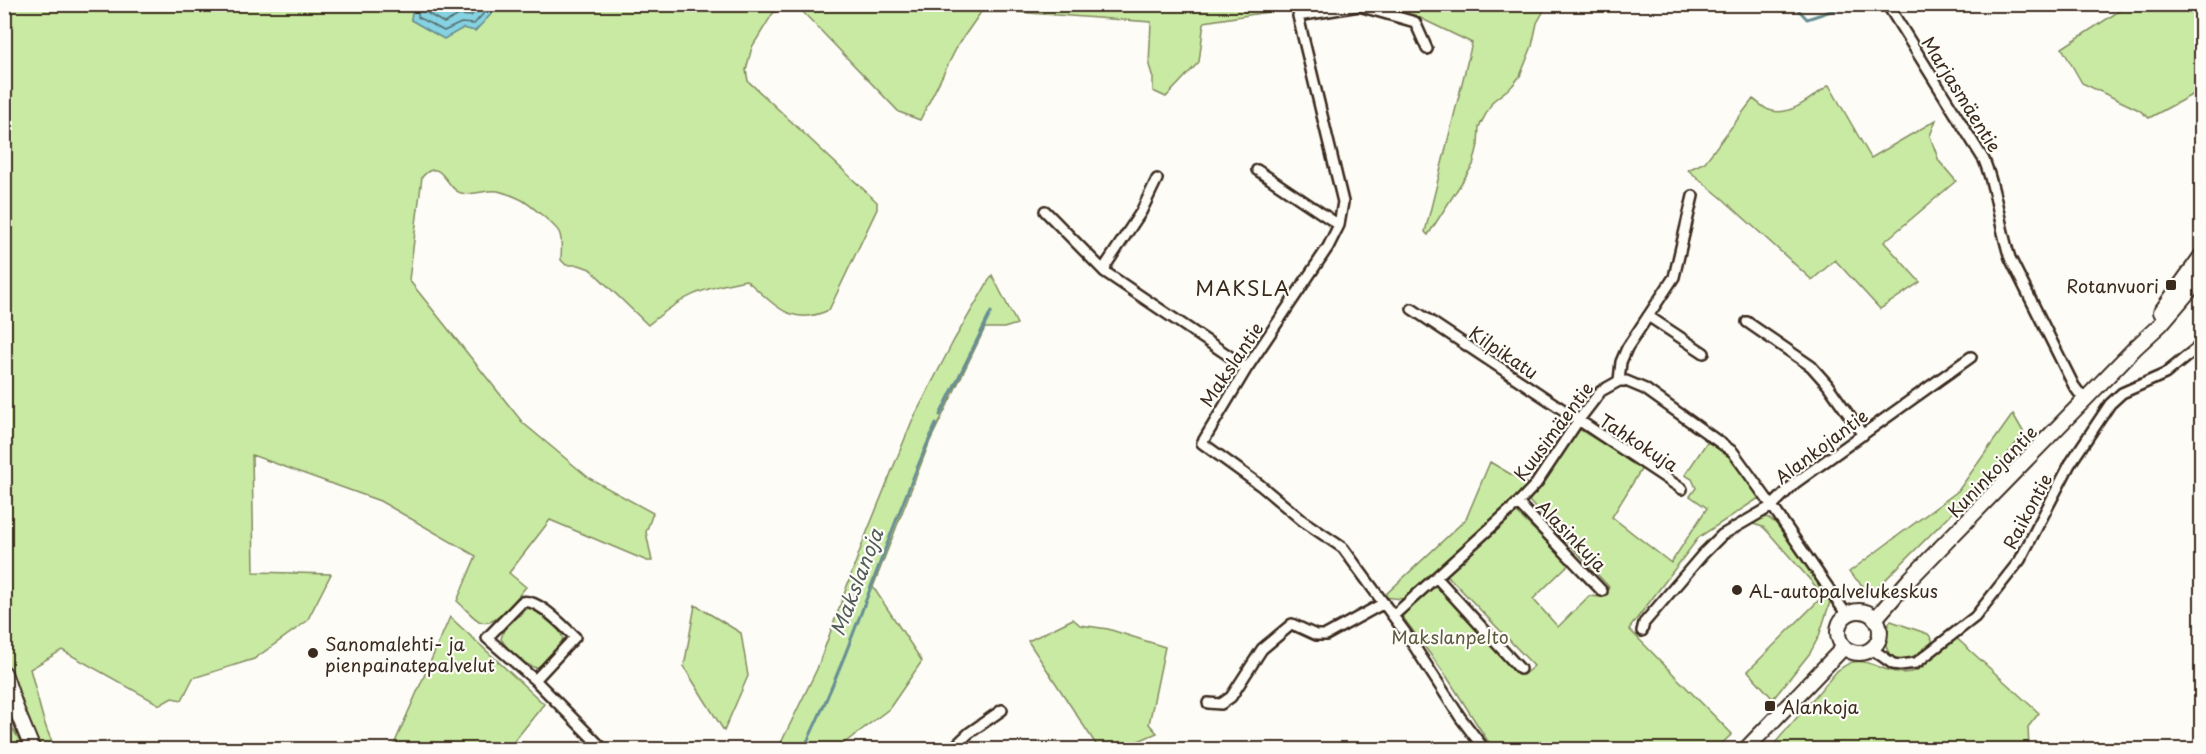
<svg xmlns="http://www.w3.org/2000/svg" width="2206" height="754" font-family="'Playpen Sans',sans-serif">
<rect width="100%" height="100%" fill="#fdfcf7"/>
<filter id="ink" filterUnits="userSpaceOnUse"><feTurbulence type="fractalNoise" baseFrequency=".0167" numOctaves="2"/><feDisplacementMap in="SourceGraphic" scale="12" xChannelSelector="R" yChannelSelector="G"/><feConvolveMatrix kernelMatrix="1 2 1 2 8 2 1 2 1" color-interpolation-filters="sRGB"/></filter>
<g filter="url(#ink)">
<path fill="#c9eaa2" stroke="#828a60" stroke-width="1.5" d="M530 4 1312 5 1204 22 1199 62 1166 97 1153 91V78L1149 65 1151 22 1016 12H981L958 45 920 120 899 112 802 11 790 5 773 13 752 47 746 70 748 81 877 202V209L829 310C790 328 775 304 746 280 700 289 684 295 648 325L590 269 579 265H566L561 260C561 251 563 240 559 232 555 225 527 202 520 199 514 196 505 193 498 191 486 189 473 196 461 193 446 190 442 155 422 177L409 280 523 423 589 478 653 513 646 532 652 561H647L550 520 509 573 526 587C516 598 495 630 479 621 471 616 464 607 457 601L476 556 380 501 252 455 254 572 331 574 307 621 254 659 193 678 182 700 172 698 160 705 62 650 30 669C38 696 42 725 56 749H40L5 659V5H413L411 20 444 39 463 28 475 31 497 8H529Z
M2130 4 2201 5V90L2149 118 2139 110 2082 83 2062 48Z
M1372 5H1551L1546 7 1537 23 1532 46 1520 76 1512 86 1493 101 1479 127 1478 145 1473 165 1428 235 1425 232 1472 43 1416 16Z
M1829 85 1871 158 1936 120 1930 136 1939 161 1956 181 1884 242 1920 282 1880 309 1835 260 1812 280 1723 199 1688 170 1705 162 1753 99C1758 102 1763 108 1769 110 1789 118 1814 96 1829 85Z
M992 275 1017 324 1004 328H985L930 441 873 587 922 661 889 709 843 744 844 749H778L817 669 863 542 912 421 954 340Z
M2013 414 2024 433 1994 471 1878 587 1867 590 1849 572 1958 491Z
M1579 429 1642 468 1612 517 1671 563 1707 508 1690 496 1696 488 1692 479 1685 475 1707 442 1731 454 1759 498 1699 537 1629 629 1732 734 1716 749H1497L1487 740 1447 677 1402 616 1435 584 1523 675 1534 666 1447 575 1497 528 1517 513 1569 564 1533 599 1558 627 1589 596 1601 597 1609 587 1529 501Z
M1490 462 1529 485 1403 599 1383 597 1466 519Z
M1766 517C1785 523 1818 583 1830 602L1819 636 1810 653 1773 699 1748 671 1822 597 1818 589 1768 532 1763 527 1753 524 1756 519Z
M695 605 741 633 748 676 724 731 684 667Z
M528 608C544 610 556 623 563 638 558 652 549 661 536 668 521 663 509 651 501 639L504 629Z
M450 617 544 704 508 749H392Z
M1073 619 1080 625 1108 629 1165 647 1149 724 1157 733 1120 749H1099L1028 641Z
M1891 621 1928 634 1932 639V642C1925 648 1918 656 1908 658 1884 665 1882 638 1889 623Z
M1952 634 2039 713 2028 727 2029 749 1769 750 1837 671C1842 668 1847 663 1853 662 1875 658 1894 683 1921 668 1930 663 1931 653 1937 646 1941 641 1947 637 1952 634Z
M5 716 25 749H5Z"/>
<path fill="#84d2e2" stroke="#678f94" stroke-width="1.5" d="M413 5V4L530 5 529 8H497L475 31 463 28 444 39 411 20Z"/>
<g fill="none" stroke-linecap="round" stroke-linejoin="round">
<path stroke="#586d6c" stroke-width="1.5" d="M419 4 418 17 444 31 461 23 474 24 492 4
M426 4 427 13 444 23 459 15 471 16 482 4"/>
<path stroke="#678f94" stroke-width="3" d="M1793 4 1807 19 1852 4
M940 415 991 312
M803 750C855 645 887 531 936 424"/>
<defs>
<path id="street" d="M1887 4 1984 160C1997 191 1999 225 2010 258L2074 386 2085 401
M1427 49 1415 22 1359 6 1298 16 1343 202 1339 225 1328 247 1247 368 1202 443 1260 485 1303 521 1343 548 1407 635 1460 717 1485 750
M1257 170 1339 225
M1045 211 1105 272 1247 368
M1105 272 1106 265 1141 212 1157 179
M1412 309 1682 489
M1648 316 1704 353
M1747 322 1811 366 1827 384 1863 435
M1619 381 1621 362 1627 348 1674 277 1693 196
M1518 503 1602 591
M1436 577 1520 669
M1847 615 1772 506 1795 483 1971 357
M1393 616 1518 503 1536 484 1578 421 1601 391 1619 381H1626L1645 389 1733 452 1772 506 1722 535 1703 554 1644 623 1642 631
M1872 649 1893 664 1900 665 1916 663 1975 617 2020 560 2070 464 2110 404 2122 393 2165 374 2202 344
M535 680 575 637C564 627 537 597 522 602L487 638 535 680 604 750
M1208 703 1221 704 1231 697 1262 649 1292 624 1316 635H1326L1384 603
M951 750 969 733 1002 710"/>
<path id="secondary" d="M2161 312 2202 255
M1838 632a21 21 0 1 1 42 0a21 21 0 1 1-42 0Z
M1875 619 1909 580 2135 348 2161 324 2202 276
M4 673 17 711 33 750
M1745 750 1844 647"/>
</defs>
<use href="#street" stroke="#3b2a1e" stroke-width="14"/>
<use href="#secondary" stroke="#3b2a1e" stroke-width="18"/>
<use href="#street" stroke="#fdfcf7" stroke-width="9"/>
<use href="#secondary" stroke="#fdfcf7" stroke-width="14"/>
</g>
</g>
<g fill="#3b2a1e" stroke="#fdfcf7" stroke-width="2">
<rect x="2165" y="279" width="12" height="12" rx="3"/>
<circle cx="1737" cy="590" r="6"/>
<circle cx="313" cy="653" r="6"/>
<rect x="1764" y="700" width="12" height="12" rx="3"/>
</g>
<g text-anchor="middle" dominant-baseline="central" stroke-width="4.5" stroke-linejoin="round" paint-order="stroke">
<g font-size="18" fill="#3b2a1e" stroke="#fdfcf7">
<text transform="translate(1962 94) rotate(58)">Marjasmäentie</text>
<text transform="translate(1504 352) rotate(34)">Kilpikatu</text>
<text transform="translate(1231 364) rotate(-56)">Makslantie</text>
<text transform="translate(1553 431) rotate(-53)">Kuusimäentie</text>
<text transform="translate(1639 442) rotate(33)">Tahkokuja</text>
<text transform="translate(1821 446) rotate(-37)">Alankojantie</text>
<text transform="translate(1992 471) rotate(-46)">Kuninkojantie</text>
<text transform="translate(2027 511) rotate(-62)">Raikontie</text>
<text transform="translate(1572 535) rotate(46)">Alasinkuja</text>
</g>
<g font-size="18" fill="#3b2a1e" stroke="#fdfcf7" text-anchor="start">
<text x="2159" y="285" text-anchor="end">Rotanvuori</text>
<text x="1749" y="590">AL-autopalvelukeskus</text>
<text x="325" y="643">Sanomalehti- ja<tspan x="325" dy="21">pienpainatepalvelut</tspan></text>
<text x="1782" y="706">Alankoja</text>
</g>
<g font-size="18" fill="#5e5a3f" stroke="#fdfcf7">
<text x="1450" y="636">Makslanpelto</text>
</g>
<g font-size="20" letter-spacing="1.5" fill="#3b2a1e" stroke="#fdfcf7">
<text x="1243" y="288">MAKSLA</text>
</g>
<g font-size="20" font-style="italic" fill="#515c59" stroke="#fdfcf7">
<text transform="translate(856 582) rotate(-69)">Makslanoja</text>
</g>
</g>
<rect width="2206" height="754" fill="none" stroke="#fdfcf7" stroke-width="24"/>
<rect x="12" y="12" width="2182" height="730" fill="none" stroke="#3b2a1e" stroke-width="2" filter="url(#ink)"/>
</svg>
